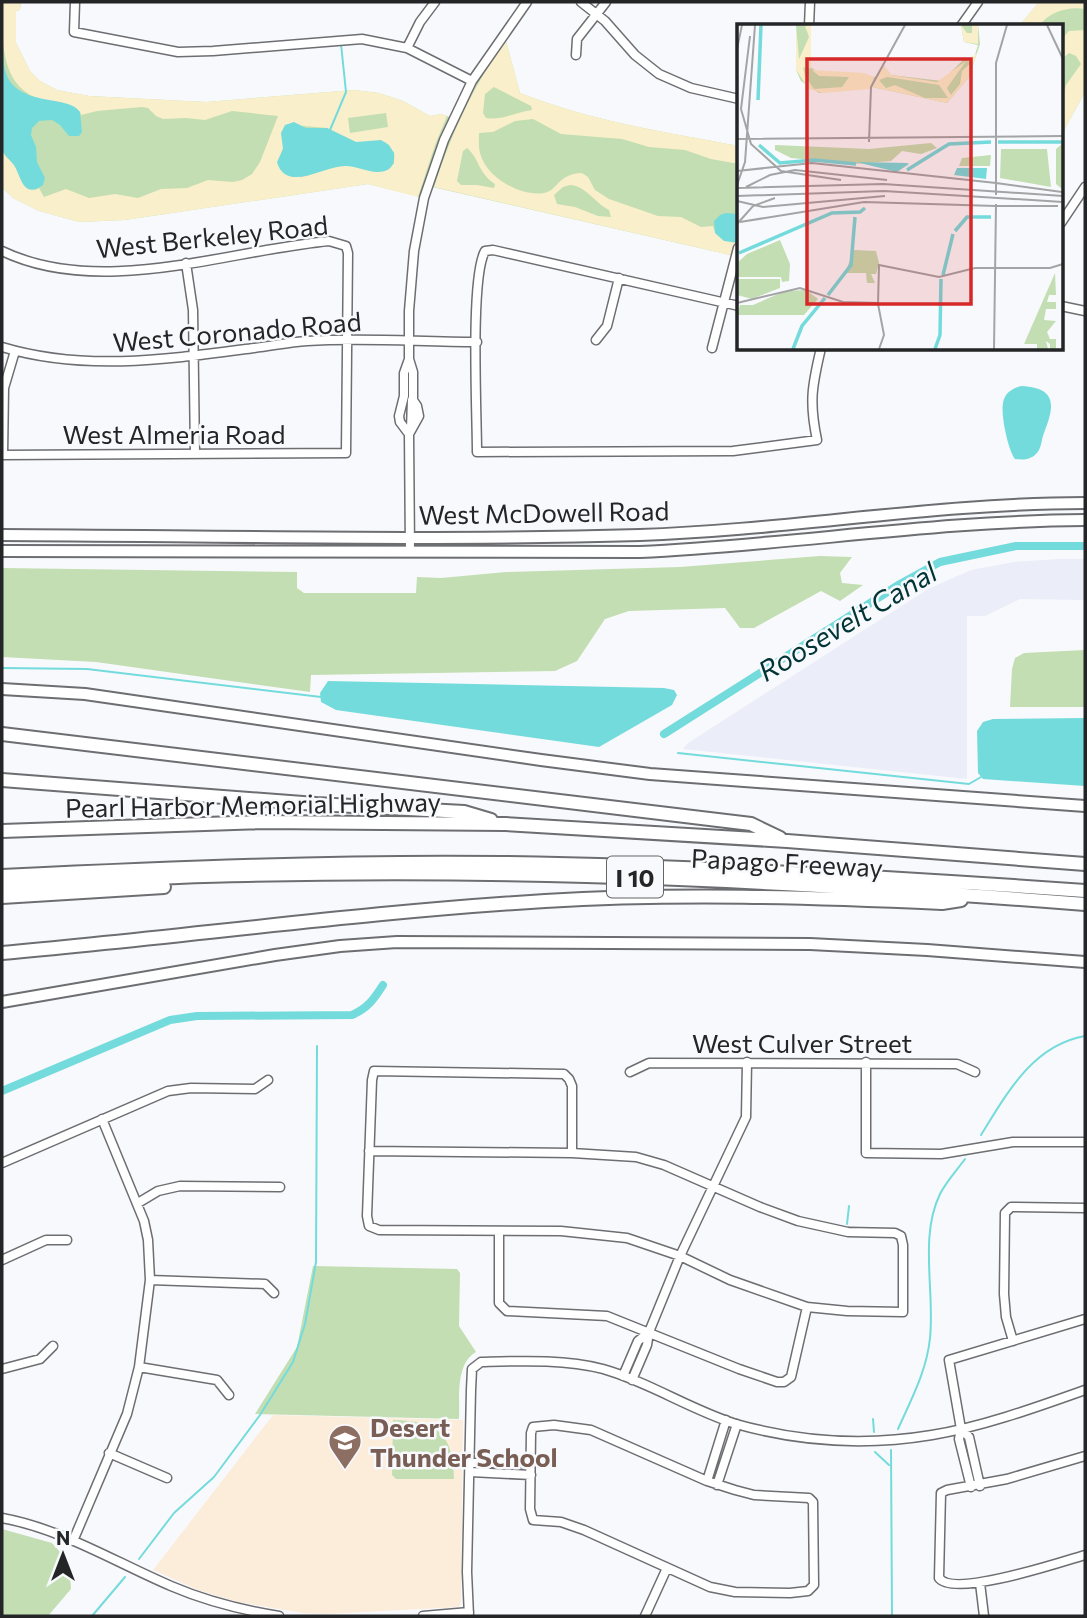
<svg xmlns="http://www.w3.org/2000/svg" width="1087" height="1618" font-family="Commissioner,sans-serif">
<rect width="100%" height="100%" fill="#f8f9fc"/>
<path fill="#ebedf8" d="M1059 559H1085V600L1020 599 985 616H967V779L683 749 688 743 928 589 971 570 1014 562Z"/>
<path fill="#fcecda" d="M273 1415 463 1420 461 1604 458 1607 325 1614 303 1613 238 1602 198 1590 153 1570Z"/>
<path fill="#c3deb2" d="M2 2H21L20 10 16 11V43L30 71 40 81 57 90 89 96 206 102 354 90 379 93 403 101 430 116 441 114 453 118 500 37 506 41 520 93C591 121 665 132 739 146V257L428 186 424 198 368 184 125 220 79 222 39 211 13 198 2 187Z
M1039 2H1085V92L1061 136V26H1019Z
M820 556 852 557 840 573 842 583 863 585 840 601 821 591 754 628H740L725 608 629 611 605 619 577 661 555 671 311 675 310 692 96 662 2 657V568L297 572V588L304 593H416L417 577 441 578 506 572 680 567Z
M1085 650V707H1010L1012 669 1015 658 1024 653Z
M313 1266 457 1269 460 1273 459 1326 476 1352C455 1364 460 1398 459 1419L255 1414 297 1347Z
M393 1420C438 1421 453 1433 454 1479H396L392 1475Z
M2 1529 52 1543 69 1562 71 1589 48 1616H2Z"/>
<path fill="#f9efca" fill-rule="evenodd" d="M2 2H21L20 10 16 11V43L30 71 40 81 57 90 89 96 206 102 354 90 379 93 403 101 430 116 441 114 447 116 435 145 418 197 368 184 125 220 79 222 39 211 13 198 2 187V151L35 190 39 188 44 197 66 189 89 198 115 194 138 198 161 189 187 188 208 180 233 182 242 180 252 174 260 162 278 116 232 111 205 120 186 118 163 119 156 116 148 108 142 107 97 111 81 115 80 112C65 106 49 103 34 97 0 81 2 38 2 2ZM386 113 388 127 350 133 348 118ZM303 126 327 128 356 142H385L394 153V164C367 179 369 165 345 166 329 166 316 174 300 177L281 153 284 146 281 133Z
M1039 2H1085V9C1068 6 1049 12 1039 26H1019Z
M1085 30V92L1061 136V104L1066 85 1081 64 1076 56 1069 53 1063 58 1061 65V40L1069 31Z
M506 41 520 93C591 121 665 132 739 146V164L711 159 685 150 649 147 622 139 561 134 533 119 515 121 493 132 479 133C479 141 478 148 481 156 488 178 521 197 544 193 559 190 557 174 582 173L588 177 595 190 609 199 658 216 681 217 701 227 713 226C716 239 727 242 739 243V257L434 187C451 135 473 85 506 41ZM494 87 531 106 532 110C517 112 500 121 486 118L483 113 485 94ZM467 148C480 159 477 172 495 184L494 188 477 185H461L457 181 463 151ZM570 185C586 186 595 203 609 210L611 217 598 216 575 207 557 204 554 195 563 187Z"/>
<path fill="#74dbdc" d="M2 48C4 57 3 67 7 76 21 107 70 95 80 112L82 132 79 136H69L60 125 52 120 39 121 32 128 31 135 36 147 37 162 45 178 43 185C23 200 21 176 14 165 10 159 3 156 2 148 0 119 1 76 2 48Z
M294 122 306 128H327L356 142 381 140 389 145 394 153C395 161 393 168 385 171 371 175 359 166 346 166 325 165 286 194 277 162L283 149 281 133 285 125Z
M726 213 739 214V243L724 241 715 233 714 221 720 215Z
M1021 386C1057 388 1055 405 1044 433 1041 440 1042 448 1036 454 1030 460 1023 460 1015 459 1008 450 999 410 1004 399 1007 391 1014 388 1021 386Z
M328 681 664 688 674 690 677 695 672 705 599 747 336 710 321 702 320 693Z
M1085 718V786L983 779 978 773 977 731 983 722 993 719Z"/>
<g fill="none" stroke-linecap="round" stroke-linejoin="round">
<path stroke="#74dbdc" stroke-width="2" d="M330 130 346 92 341 44
M2 668 87 669 321 697
M678 753 969 784 981 777
M981 1135C1007 1093 1033 1045 1085 1036
M847 1224 849 1206
M873 1419 874 1432
M898 1429C911 1400 927 1370 930 1338 935 1292 919 1237 940 1194 946 1182 957 1170 965 1159
M891 1450 892 1616
M875 1452 889 1465
M139 1559 174 1513 214 1477 260 1415 293 1362 305 1324 316 1262 317 1046
M92 1616 125 1577"/>
<path stroke="#74dbdc" stroke-width="8" d="M664 734 900 584 940 562 1016 546H1085
M2 1091 170 1020 197 1016 352 1015C368 1008 374 999 383 985"/>
<defs>
<path id="minor" d="M75 2 74 32 178 52 213 51 362 39 407 48 472 81
M581 2 605 21 635 55 659 74 691 88 739 99
M809 26 810 2
M961 26 978 2
M407 48 420 22 435 2
M576 55 577 39 606 2
M1061 223 1085 187
M2 251C100 298 225 251 329 241L346 246 348 253 346 453 2 455
M186 263 193 310 195 454
M739 306 493 250 485 251C470 278 477 414 477 452L733 451 817 440C809 402 812 386 821 348
M1061 306 1085 311
M596 340 607 326 619 278
M2 347C85 372 170 359 254 348 272 346 289 342 307 341 363 337 420 342 477 342
M712 348 738 248
M409 359 404 373V396L399 416 400 422 409 434
M411 429 412 400
M3 455 4 388 15 351
M410 552 409 434 419 416 417 406 413 400V372L409 359V311L414 251 424 198 444 140 472 81 527 2
M866 1062V1153L941 1154 1013 1142H1085
M630 1072 649 1063 957 1064 975 1072
M369 1151 572 1153 636 1157 664 1165 760 1207 798 1221 848 1232 895 1233 901 1236 903 1245V1312L847 1311 807 1307 730 1280 680 1256 627 1238 561 1231 379 1230 369 1226 367 1216 372 1080 374 1071 564 1074 569 1079 572 1086V1153
M2 1163 168 1091 191 1088 255 1089 268 1080
M138 1203 158 1191 180 1186 280 1187
M499 1231V1303L507 1311 607 1316 739 1369 777 1382H784L791 1377 807 1307
M2 1260 46 1240H67
M150 1280 265 1284 274 1293
M1013 1341 1006 1317 1004 1294 1005 1213 1011 1207 1085 1208
M139 1367 217 1380 229 1395
M2 1369 40 1359 53 1346
M623 1376 638 1341 649 1332
M632 1380 647 1345 649 1332 680 1256 746 1117 747 1062
M554 1425 591 1430 707 1481 735 1490 754 1495 809 1498 813 1502 814 1585 808 1591 790 1593 735 1592 710 1587 584 1530 561 1522 533 1520 530 1509 531 1433 533 1427Z
M961 1429 969 1437 980 1486
M109 1453 167 1478
M1085 1456 1007 1479 947 1490 941 1493 939 1578C954 1598 1061 1562 1085 1555
M470 1463H531
M470 1472 531 1475
M707 1481 726 1420
M717 1485 737 1424
M971 1487 959 1439 961 1429 949 1360 1085 1319
M2 1518C62 1529 115 1562 171 1586 206 1601 242 1610 279 1616
M73 1541 127 1414 139 1367 150 1280 148 1240 144 1221 102 1119
M980 1583 984 1616
M423 1616 469 1612
M469 1616 467 1572 471 1390 472 1369 481 1362C521 1361 564 1359 603 1369 649 1382 691 1410 736 1424 800 1442 866 1446 932 1435 982 1427 1037 1407 1085 1390
M645 1616 667 1568"/>
<path id="major" d="M2 535C214 536 427 541 640 535 789 530 936 503 1085 503
M2 551 640 552C789 545 936 521 1085 520
M2 689 85 694 541 760 650 774 1085 806
M2 1002 275 955 340 946 397 942 810 944 927 950 1085 962"/>
<path id="highway" d="M2 734 751 824 780 838
M2 780 316 804 464 812 491 820
M2 831 262 822 505 824 787 841 1085 864
M2 876C169 868 336 861 503 863 698 866 891 877 1085 891
M2 886C83 882 165 876 247 875 527 868 806 882 1085 904
M2 897 164 887
M2 953C183 937 363 912 545 901 677 893 809 897 942 903L961 900"/>
</defs>
<use href="#minor" stroke="#6d6e71" stroke-width="11"/>
<use href="#major" stroke="#6d6e71" stroke-width="14"/>
<use href="#highway" stroke="#6d6e71" stroke-width="16"/>
<use href="#minor" stroke="#fff" stroke-width="8"/>
<use href="#major" stroke="#fff" stroke-width="10"/>
<use href="#highway" stroke="#fff" stroke-width="12"/>
</g>
<defs>
<symbol id="school-pin" viewBox="-11 -11 22 30"><path d="M0 17L-7.5 6A9.5 9.5 0 1 1 7.5 6Z" fill="#8d6e63" stroke="#f8f9fc"/><path d="M0-5L7-2L0 1L-7-2ZM-4 1L0 2.5L4 1V4Q0 6-4 4Z" fill="#fff"/></symbol>
</defs>
<g fill-rule="evenodd">
<use href="#school-pin" x="326" y="1422" width="38" height="52"/>
</g>
<g text-anchor="middle" dominant-baseline="central" stroke-width="5" stroke-linejoin="round" paint-order="stroke">
<rect fill="#f8f9fc" stroke="#646566" stroke-width="2" x="607" y="856.5" width="56" height="41" rx="5"/>
<g font-size="24" font-weight="bold" fill="#242526">
<text x="635" y="877">I 10</text>
</g>
<g font-size="26" fill="#242526" stroke="#f8f9fc">
<text transform="translate(212 236) rotate(-6)">West Berkeley Road</text>
<text transform="translate(237 331) rotate(-5)">West Coronado Road</text>
<text x="174" y="433">West Almeria Road</text>
<text transform="translate(544 512) rotate(-1)">West McDowell Road</text>
<text transform="translate(253 804) rotate(-1)">Pearl Harbor Memorial Highway</text>
<text transform="translate(787 862) rotate(3)">Papago Freeway</text>
<text x="802" y="1042">West Culver Street</text>
</g>
<g font-size="26" font-weight="bold" fill="#785e54" stroke="#f8f9fc" text-anchor="start">
<text x="370" y="1426">Desert<tspan x="370" dy="30">Thunder School</tspan></text>
</g>
<g font-size="28" font-style="italic" fill="#003435" stroke="#f8f9fc">
<text transform="translate(847 621) rotate(-31)">Roosevelt Canal</text>
</g>
</g>
<g transform="translate(737 24)">
<rect width="326" height="326" fill="#f8f9fc"/>
<path d="M59 1H74L72 42 83 50 138 53 146 41 154 51 205 57 228 34H237L241 21 227 18 224 1H241L243 20 232 53 210 79 135 63 82 69 64 57 59 46ZM194 119 200 124 184 130 165 127 154 137 117 140 54 134 38 126V121L132 125ZM325 120V165L319 160V125ZM264 125H310L314 163 263 154ZM254 131 253 142H222L225 134ZM43 216 53 240 52 257 45 258 44 253H0L1 238 10 230ZM117 226 139 227 142 239 139 250H134L138 259H130L129 249H108ZM318 249 319 271H312L310 278H319V285H309L307 296 319 297 310 308 313 315H319V325H313V320L309 317 311 325H300V320H287ZM0 255H43V264L15 275 0 271ZM69 266 81 275 67 291H0L3 281H16L48 267Z" fill="#c3deb2"/>
<path d="M59 1 62 35 72 13 68 2 74 1V46L127 49 137 53 133 65 85 69 72 65 59 46ZM70 42 82 52 112 53 105 63 77 65 68 52 66 44ZM224 1 230 9H235V1H241V27V20L227 18ZM240 29 232 53 210 79 135 63 146 41 154 51 200 58ZM229 37 235 38 225 47 223 60 214 71 210 64ZM150 53 202 61 211 74H188L158 61 149 64 142 56Z" fill="#f9efca" fill-rule="evenodd"/>
<path d="M119 138 170 139 172 140 160 148ZM250 144 249 155 217 151 220 144Z" fill="#74dbdc"/>
<path fill="none" stroke="#74dbdc" stroke-width="3.5" d="M21 76 24 1M261 118H326M22 121 43 139 77 136 119 140M170 146 212 120 254 118M218 207 230 193H254M2 229 95 189 123 188 128 184M206 251 216 210M91 271 114 241 118 193M56 325 65 302 88 274M198 325 203 311 204 255"/>
<path fill="none" stroke="#a3a4a6" stroke-width="2" d="M310 1 326 35M13 12 4 85 14 120 44 147 104 156M0 25 5 1M0 115 326 112M132 118 134 63 168 1M0 147 75 139 259 159M259 159 325 168M0 161 8 138 18 1M9 163 33 151 58 146 150 156M0 164 146 160 326 172M259 171V39L270 1M0 172 147 167 326 178M0 177 26 183 148 172M259 182H321M3 198 127 178 259 182M0 200 16 182 38 174M0 279 63 264 106 278 141 279M142 325 147 311 141 280 142 241 202 253 238 244H313L326 240M257 325 259 180"/>
<path fill="#d62828" fill-opacity="0.15" stroke="#d62828" stroke-width="3.5" d="M70 35H234V280H70Z"/>
<rect width="326" height="326" fill="none" stroke="#242526" stroke-width="3.5"/>
</g>
<rect width="1087" height="1618" fill="none" stroke="#242526" stroke-width="7"/>
<g transform="translate(63 1555)" stroke="#f8f9fc" stroke-width="5" paint-order="stroke">
<path d="M0-5L12 26L0 18L-12 26Z" fill="#242526"/>
<text y="-10" font-size="19" font-weight="bold" text-anchor="middle" fill="#242526">N</text>
</g>
</svg>
